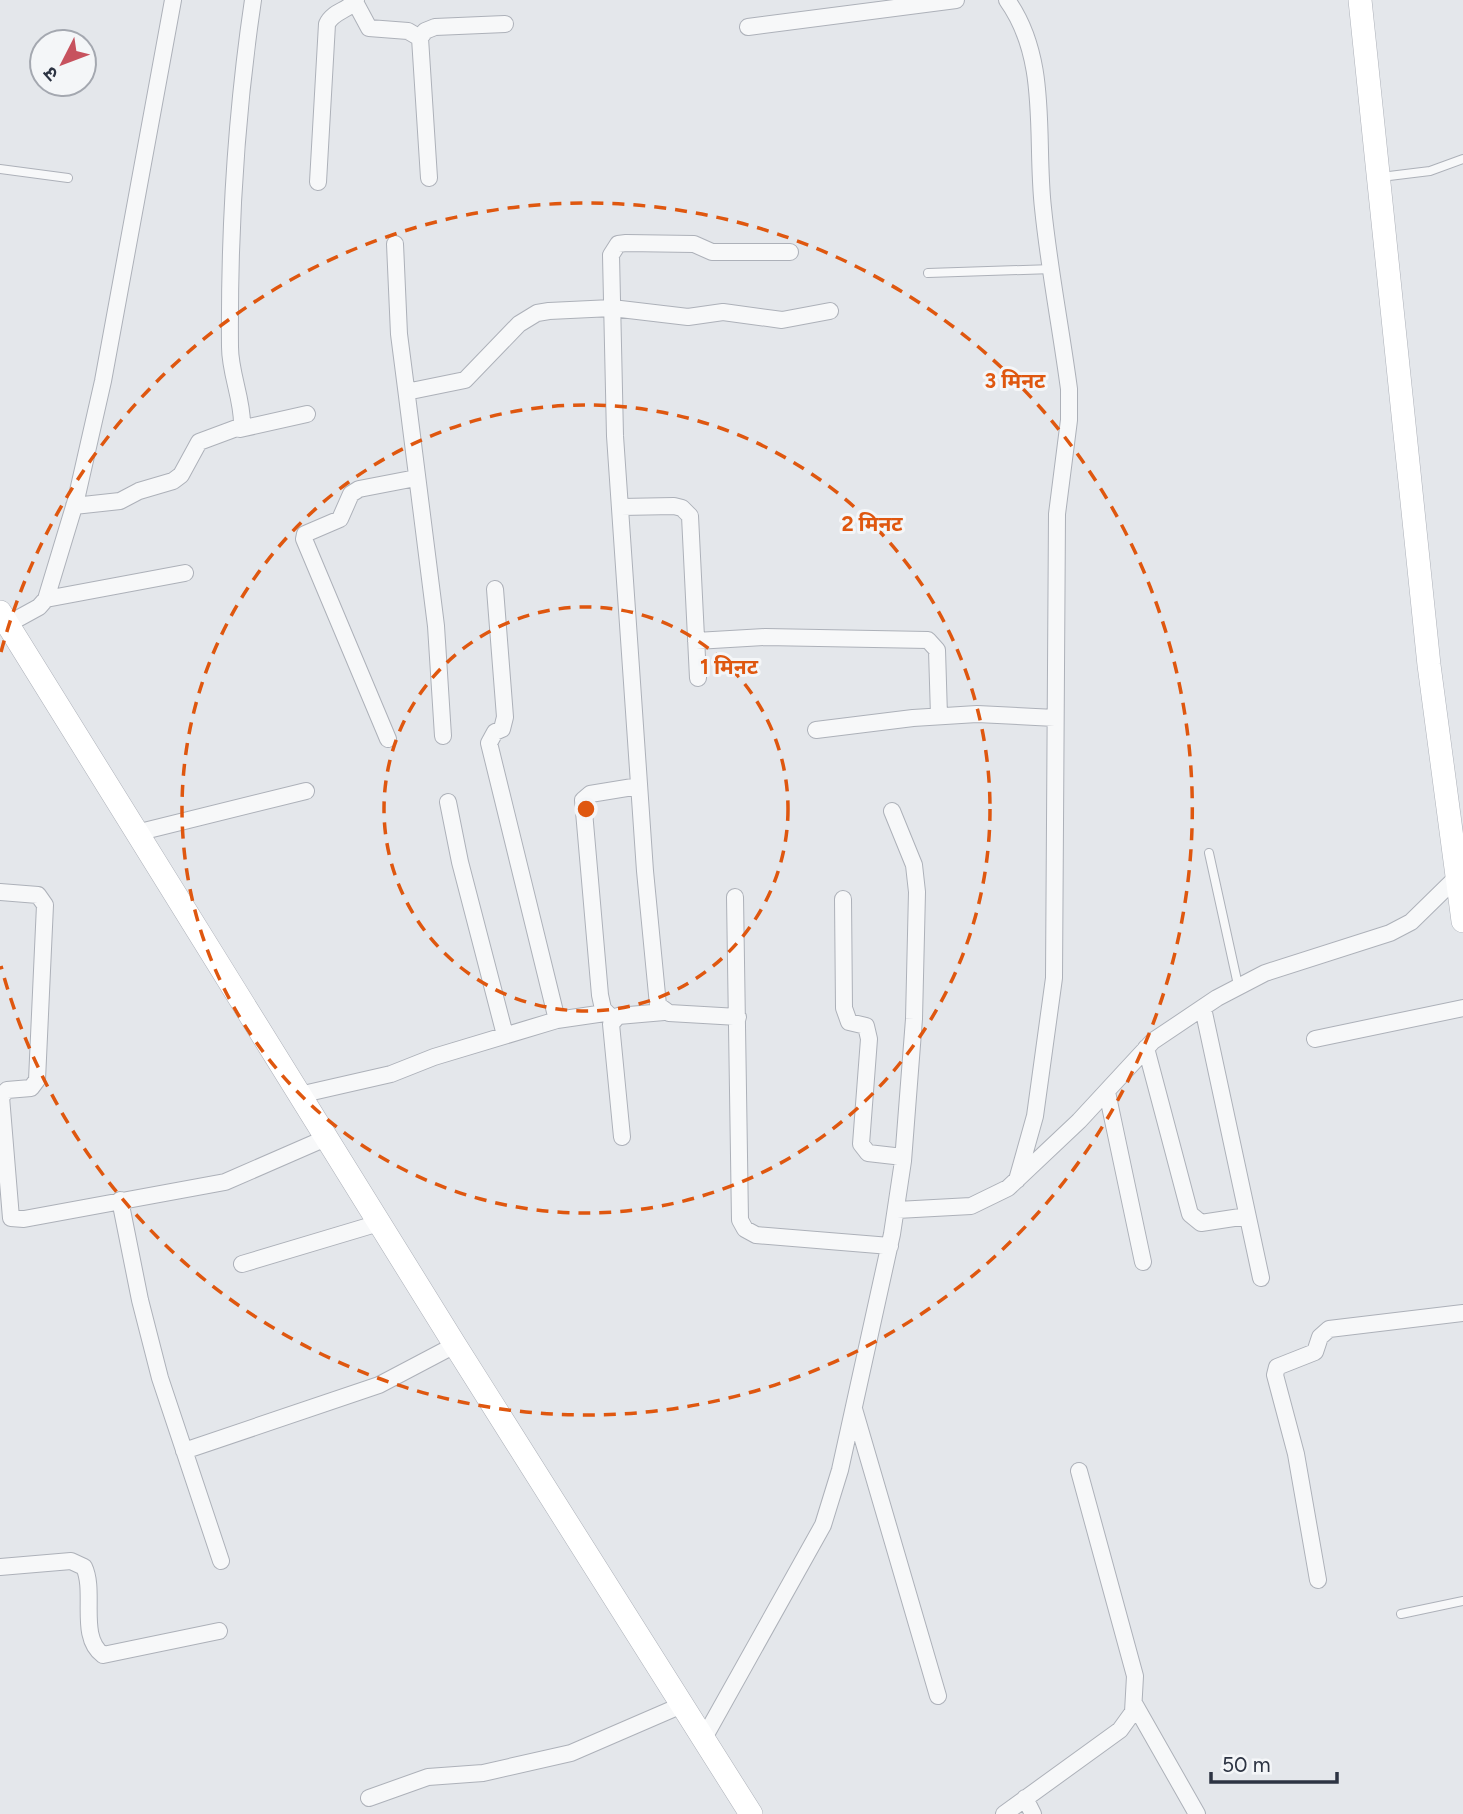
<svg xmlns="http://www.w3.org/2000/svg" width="1463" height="1814" font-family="Figtree,'Noto Sans Devanagari',sans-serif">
<rect width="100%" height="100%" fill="#e4e7eb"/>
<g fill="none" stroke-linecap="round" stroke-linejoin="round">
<defs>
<path id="lane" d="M0 169 68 178
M1381 177 1430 171 1463 159
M928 273 1053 269
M1209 853 1238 985
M1401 1614 1463 1601"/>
<path id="street" d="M1007 0C1050 60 1035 138 1043 208 1049 268 1061 329 1069 389V420L1057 514 1054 978 1035 1116 1017 1180
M355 2 369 28 408 31 420 38 429 178
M748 27 956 0
M420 38 425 31 435 27 505 24
M318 182 327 24C333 11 348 11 356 0
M395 244 399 334 407 396
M240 429 307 414
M74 506 120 501 139 491 173 481 181 475 199 442 242 426C243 400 230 374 230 347 229 232 236 114 253 0
M621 507 674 506 682 508 690 516 698 678
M495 589 505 717 502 729 495 732 489 743 557 1020
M46 599 185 573
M8 624 39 607 46 599 76 500 103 381 173 0
M696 641 765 637 928 640 937 650 939 716
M816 730 913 718 977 714 1055 718
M443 736 436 626 407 396 411 391 465 380 519 324 537 313 549 311 612 308 688 317 723 312 782 320 830 311
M388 739 304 539 305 534 340 519 351 494 359 489 416 478
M448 802 460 862 505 1035
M136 833 306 791
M0 892 38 895 45 905 37 1080 31 1088 7 1090 1 1097 11 1218 24 1219 225 1182 326 1138
M735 897 740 1220 745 1229 756 1235 890 1246
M843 899 844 1008 849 1022 866 1026 869 1039 861 1144 868 1153 903 1157
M1203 1008 1261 1278
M738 1017 669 1013 658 1005 645 871 615 436 611 255 618 244 626 243 694 244 712 252H790
M612 1018 603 1009 600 995 583 800 590 794 639 786
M1315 1039 1463 1008
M1146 1048 1190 1214 1201 1223 1247 1216
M1107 1092 1143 1262
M299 1095 391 1074 434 1057 557 1020 605 1013
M622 1137 611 1024 618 1016 664 1012
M120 1200 140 1300 160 1378 221 1561
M897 1210 971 1206 1008 1188 1079 1121 1153 1041 1217 998 1265 973 1390 933 1411 922 1457 877
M242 1264 379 1223
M854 1409 938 1696
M184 1451 379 1385 455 1345
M0 1567 71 1561 84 1567C96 1592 78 1637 103 1655L219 1631
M1318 1580 1296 1454 1275 1375 1277 1367 1315 1352 1320 1337 1329 1329 1463 1313
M1135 1705 1197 1814
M704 1738 823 1525 840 1470 892 1234 903 1161 914 1019 917 892 914 865 892 811
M369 1798 428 1777 483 1773 571 1753 682 1705
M1025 1798 1033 1814
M1004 1814 1120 1730 1133 1712 1135 1676 1079 1471"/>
<path id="secondary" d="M1360 0 1429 665 1463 921
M0 612 455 1345 751 1814"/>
</defs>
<use href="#lane" stroke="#adb1b9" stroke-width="10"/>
<use href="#street" stroke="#adb1b9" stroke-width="18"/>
<use href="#secondary" stroke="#adb1b9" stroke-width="24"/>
<use href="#lane" stroke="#f7f8f9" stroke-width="8"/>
<use href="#street" stroke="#f7f8f9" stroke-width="16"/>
<use href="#secondary" stroke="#fff" stroke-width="23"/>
</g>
<g fill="none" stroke="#df570f" stroke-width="3.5" stroke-dasharray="12 9">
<circle cx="586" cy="809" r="202"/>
<circle cx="586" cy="809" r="404"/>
<path d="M1 652A606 606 0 1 1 1 966"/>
</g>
<circle cx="586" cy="809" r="10" fill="#df570f" stroke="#f4f6f8" stroke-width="3.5"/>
<g font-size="21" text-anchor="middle" font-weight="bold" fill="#df570f" stroke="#f4f6f8" stroke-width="6" stroke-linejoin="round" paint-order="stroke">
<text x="1015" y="388">3 मिनट</text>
<text x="872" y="531">2 मिनट</text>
<text x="729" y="674">1 मिनट</text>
</g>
<g transform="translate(63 63) rotate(228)"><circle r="33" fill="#f4f6f8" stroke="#a4a8b0" stroke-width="2"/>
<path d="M0-5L12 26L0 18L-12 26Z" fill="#c7525e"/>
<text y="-10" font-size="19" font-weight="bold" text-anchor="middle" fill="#2d3443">उ</text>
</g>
<path d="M1211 1772v10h126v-10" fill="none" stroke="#2d3443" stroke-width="3.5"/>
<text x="1222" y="1772" font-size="21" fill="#2d3443" stroke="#f4f6f8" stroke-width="5" paint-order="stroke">50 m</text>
</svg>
